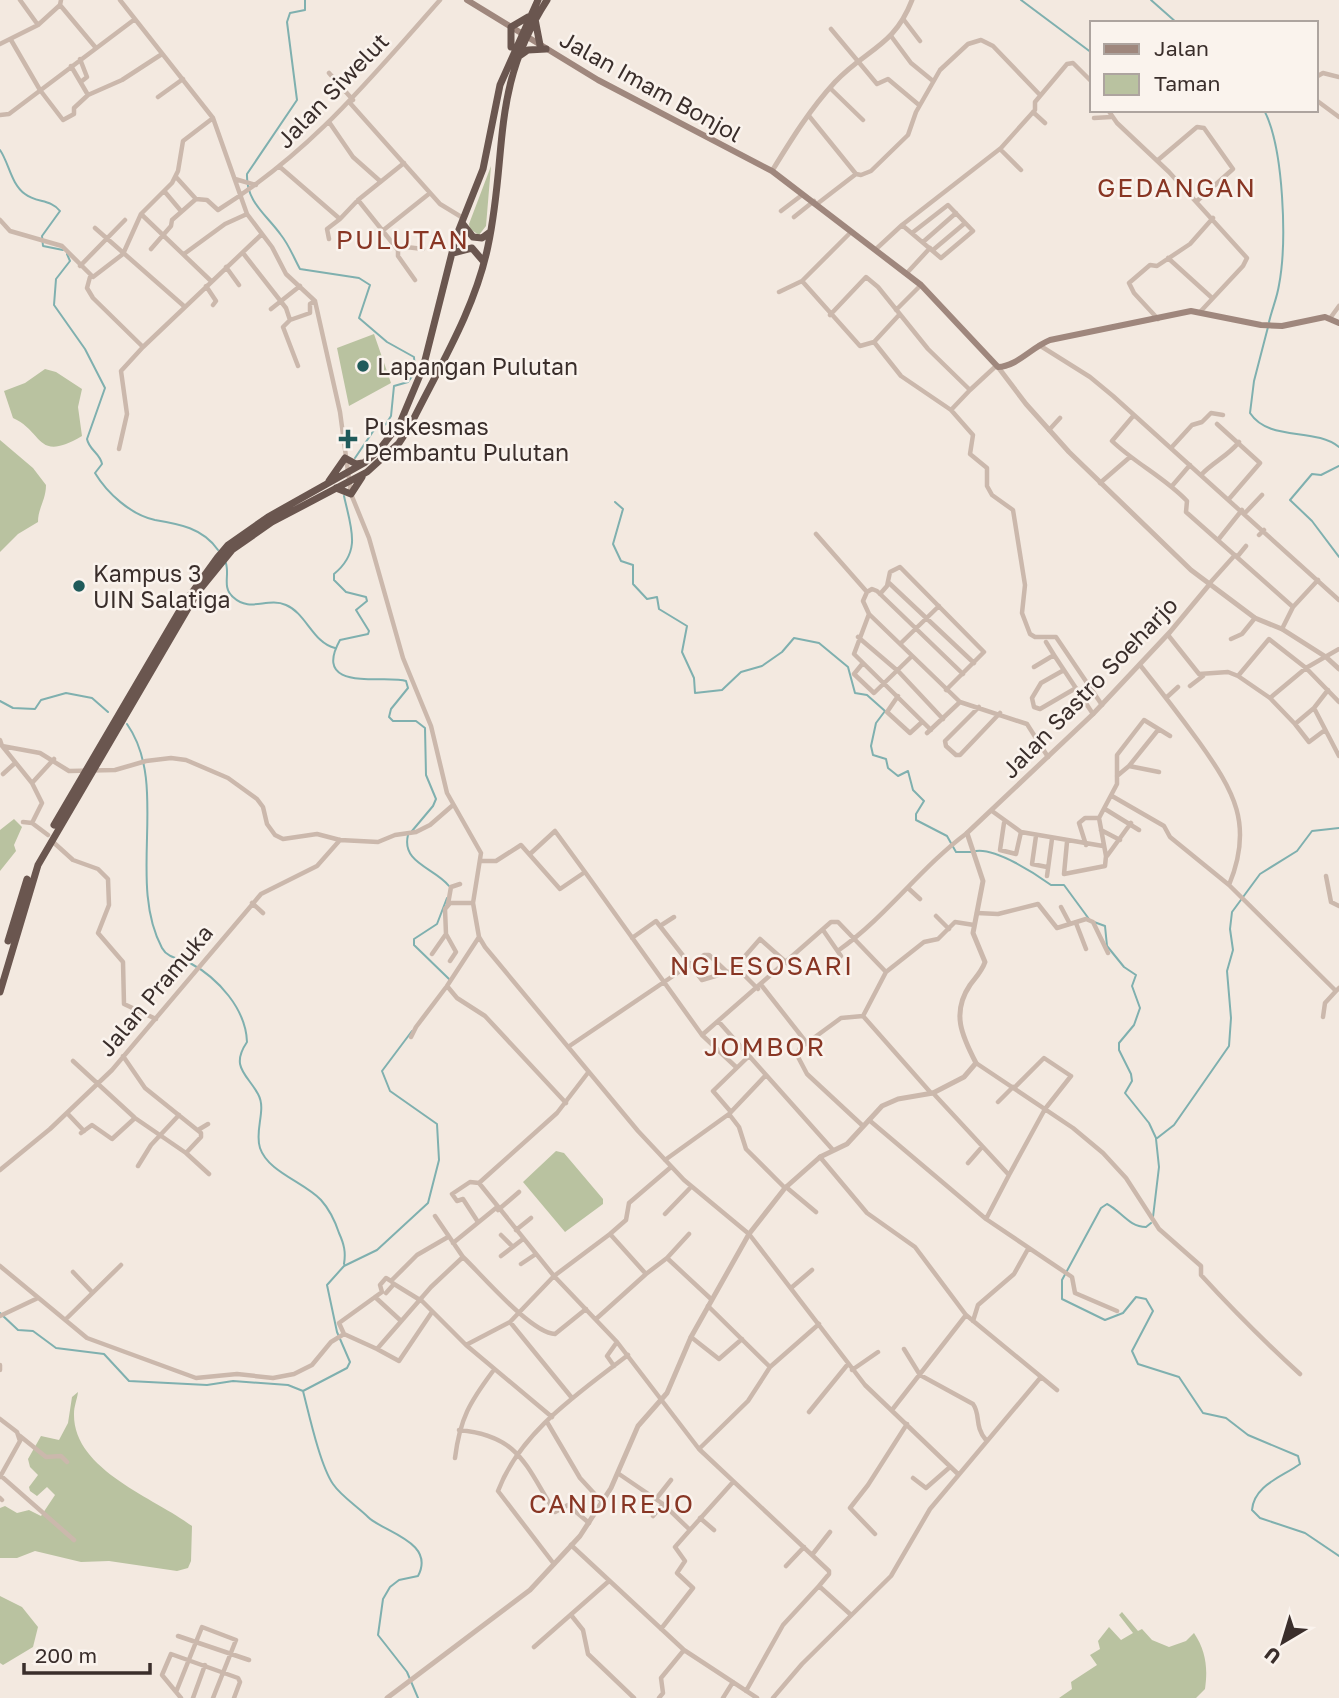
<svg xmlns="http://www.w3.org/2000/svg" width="1339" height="1698" font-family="'Golos Text',sans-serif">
<rect width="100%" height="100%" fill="#f3e9e0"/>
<path fill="#b9c2a0" d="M491 166 486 226 479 235 470 229 469 224Z
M374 334 391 383 349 406 337 348Z
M45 369 56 372 82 389 78 407 82 436C36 463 44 432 13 418L4 391 25 383Z
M0 440 33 468 46 485C46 500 38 508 38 522L18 534 0 552Z
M14 819 22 827 14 845 16 851 0 871V830Z
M556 1151 564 1153 603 1199V1204L565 1232 523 1182Z
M78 1392C77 1400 74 1406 74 1414 73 1470 155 1498 192 1526L191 1561 188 1568 177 1571 109 1561 81 1562 35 1551 17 1558H0V1508L5 1506 17 1513 29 1510 41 1516 55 1495 47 1487 37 1496 30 1491 29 1487 38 1475 30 1467 28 1459 41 1436 59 1440 68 1423 72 1397Z
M0 1596 22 1607 38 1627 33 1647 3 1665 0 1663Z
M1122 1612 1138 1631 1142 1629 1152 1640 1169 1647 1186 1641 1194 1633C1206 1651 1208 1668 1205 1689L1196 1698H1059L1072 1689 1071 1682 1097 1665 1090 1655 1100 1649 1098 1641 1109 1627 1121 1640 1133 1633 1119 1615Z"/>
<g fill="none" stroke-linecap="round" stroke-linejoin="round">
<path stroke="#7fb0af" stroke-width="2" d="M305 0V10L290 13 287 22 297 100 247 174C246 202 266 214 281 235 289 245 294 258 300 269L359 278 370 285 359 318 387 342 414 357 415 372 408 382 394 386 391 416 386 424 374 430 355 458
M1021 0 1092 53
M1151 0 1177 23
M1264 110C1284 148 1287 243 1279 285 1277 298 1272 309 1269 322
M0 150C9 163 11 184 25 194 36 203 51 199 60 211L42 236 43 246 63 250
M67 254 70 261 56 279 54 305 85 349 105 388 87 439C89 450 100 453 102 464L95 473C107 493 131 515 155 520 179 524 203 528 218 550
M1268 327 1254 381 1250 413C1269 442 1315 427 1339 447
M1339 466 1321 475 1312 474 1290 500 1312 521 1339 557
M344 496C351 528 362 551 334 574V580L346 592 366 597 367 601 356 610 369 631 368 634 340 640C310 694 388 674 406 681L408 688 391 709 389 717 393 721H416L425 728 426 775 436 799 433 806 412 831
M615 502 623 509 613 544 621 561 633 565V584L647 599 657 597 659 609 687 626 682 652 694 678 695 693 722 690 741 672 762 666 782 652 794 638 819 643 848 667 855 693 867 695 885 711 876 723 871 746 873 755 886 759 888 768 898 776 908 771 913 790 924 801 916 814V820L947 836 956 852H971
M225 561C231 572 221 587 233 597 250 613 267 597 286 605 306 613 313 643 335 648
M0 701 13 708 35 709 41 700 66 693 92 698 108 712
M127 724C170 785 126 881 162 948 168 959 180 958 190 963 218 978 246 1009 247 1042 230 1067 247 1074 258 1094 267 1110 254 1130 260 1148 268 1172 304 1182 321 1200 330 1210 335 1221 339 1233 344 1244 346 1252 344 1264
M408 835C401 863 435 868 449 886
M976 851C996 848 1036 874 1051 885H1064L1089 919
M447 898 437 924 414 939V945L449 979
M1094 922 1105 926 1107 946 1124 967 1136 975 1132 986 1140 1008 1134 1025 1119 1043V1050L1131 1074 1132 1081 1125 1093 1149 1123 1156 1138
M412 1031 382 1071 390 1091 437 1124 439 1160 428 1203 377 1250 344 1266 327 1285 337 1332 350 1362 347 1368 303 1391C309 1414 320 1465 333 1484 341 1496 358 1507 368 1517 383 1532 436 1542 418 1576L399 1580 390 1587 383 1599 378 1635 407 1672 418 1698
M1153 1217 1159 1167 1156 1139 1174 1125 1229 1046 1231 1018 1227 971 1233 950 1230 929 1232 912 1260 874 1297 851 1312 831 1339 828
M1151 1223 1146 1227C1129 1227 1121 1211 1107 1204L1101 1208 1062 1280V1299L1105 1320 1123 1313 1136 1297 1146 1299 1153 1311 1132 1351 1138 1364 1179 1377 1203 1413 1226 1418 1248 1435 1298 1456 1300 1464C1282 1477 1254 1485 1252 1510L1260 1518 1305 1533 1339 1556
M0 1313 18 1330 33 1331 56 1348 104 1354 129 1381 207 1385 233 1381 288 1385 303 1391"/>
<path stroke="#cbb8ac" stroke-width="4.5" d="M20 0 38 25
M120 0 213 118 247 214 272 247 286 274 315 301 340 412 351 494 369 538 403 658 431 726 447 793 481 853 473 903 479 937 485 947 638 1131 684 1180 749 1234 865 1385 958 1474
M60 5 96 48
M904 20 920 41
M831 29 877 84 888 79 919 105
M891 36 911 63 933 81
M11 40 40 90 63 120 74 114V108L88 95 122 80 162 54
M0 44 38 25 60 5 61 0
M80 59 87 77 82 81
M71 66 88 95
M329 73 353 100
M1316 77 1323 73 1339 77
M830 88 863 120
M158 97 183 79
M1316 100 1339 117
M350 103 440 204 463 218
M1108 110 1117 123 1169 172 1247 258 1243 266 1200 312
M1033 112 1045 123
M0 115 9 114 135 19
M809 116 856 174
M1094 118 1111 117
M329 122 353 157 380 181
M1000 149 1021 170
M1158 160 1197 127 1204 128 1233 169 1197 201
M280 167 340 219 358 200 398 250V256L415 280
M176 177 196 199 207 200 218 210C312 151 368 81 440 0
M235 179 256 185
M165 192 181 211
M358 200 404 163
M817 204 856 174 861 175 871 171 908 135 916 112 940 70 968 44 981 40 993 46 1040 95
M781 211 802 195
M141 214 211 281
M794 217 814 201
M0 220 10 231 62 246 93 277 123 254 141 214 172 183 178 171 183 141 213 118
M902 225 941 258 973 231 948 205 912 233
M95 228 185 307
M381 232 430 193
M329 239 327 229 340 219
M923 242 956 213
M151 249 171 226 172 220 196 199
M398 250 406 247 423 249
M875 250 902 225 1001 148 1035 110V102L1067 64 1073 63 1092 82
M933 250 965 223
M243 253 286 308 290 320 283 327 298 366
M184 254 225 224 247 214
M1168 258 1211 297
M80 266 125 220
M226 267 239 285
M906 274 930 248
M90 277 87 288 93 298 143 347 262 234
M802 281 860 346 874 342 901 376 951 410
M206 286 216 301 213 305
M779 292 802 281 850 233
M271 309 300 286
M896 310 921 285
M830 315 866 277 878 287 928 349 970 390 996 366
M1331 317 1339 306
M1158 319 1134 293 1129 283 1150 265 1157 266 1190 244 1213 218
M290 320 310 313V304L315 301
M874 342 899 315
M1039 345 1090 377 1113 396 1339 600
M970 390 951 410 973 435 970 454 987 468V486L992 495 1013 510 1025 585 1022 613 1030 634 1035 637H1056L1102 705
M1134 415 1112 441C1136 464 1164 477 1187 501L1186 512 1293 607 1282 629
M1217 424 1260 463 1229 499
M1049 430 1060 418
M1171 448 1192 425 1202 422 1211 413 1223 415
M119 449 127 414 121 371 143 347
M1201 475C1213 462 1228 456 1239 442
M1100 483 1130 457
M1172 486 1190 465
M1245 513 1262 495
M816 534 867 592 863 601 869 614 960 702 1027 724 1048 757
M1259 535 1264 530
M1218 540 1242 510
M1237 557 1246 546
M888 582 974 663
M1209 584 1235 555
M867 592 872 589 877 591 963 674
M880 594 887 586 890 572 900 567 984 652 946 690
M1293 607 1318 580
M869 614 854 654 931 730
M1168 635 1199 674 1228 672 1238 676
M858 637 899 672 943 719
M1231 639 1242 634 1255 618
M1046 642 1054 655
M900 644 939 606
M863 663 854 674 874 693 912 656
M1140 665C1160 690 1180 716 1199 742 1234 791 1254 825 1229 885
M1034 667 1054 655 1093 714
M1064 670 1041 683 1032 698 1034 707 1040 709 1076 688
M1190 686 1203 676
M898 696 887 712 910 733 922 722
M1166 698 1178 687
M1270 698 1306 668 1339 649
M1339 702 1306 668 1269 639 1238 676 1270 698 1295 724 1314 708 1339 756
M979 707 945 741 946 746 956 755H960L1000 713
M1314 708 1328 690
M1295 724 1309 742 1325 730
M927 733 960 702
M0 740 2 746 40 753 69 771 115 770 146 761 171 758 186 760 228 778 257 799 263 807 267 824 275 835 283 839 317 834 340 840 378 842 395 835 416 832 430 825 453 805
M3 747 32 783 54 759
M1129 766 1158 730
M3 774 15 763
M1117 776 1129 766 1159 772
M32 783 42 803 32 823
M1112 796 1164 826 1170 837 1229 885 1336 991 1339 988
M1105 809 1139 830
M992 811 1021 832 1103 846
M23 822 32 823 48 835
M1004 823 1000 850 1016 854 1021 832
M1101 830 1120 840
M1036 836 1032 864 1047 867
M52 841 73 860 98 869 108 879 109 905 98 933 123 962 124 1004 156 1019
M1067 842 1064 874 1105 866 1106 856 1099 818 1117 784V755L1144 720 1170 736
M1086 845 1079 823 1085 818H1099
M530 854 555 831 585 872
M1107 856 1131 823
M482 861H496L521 845 560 889 585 872 702 1035 831 922H838L886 972 863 1016 931 1093
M1047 876 1052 839
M1326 876 1331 902 1339 906
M908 888 920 899
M252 903 263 913
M448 904 451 887 460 884
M1061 907 1070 924
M977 913 998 914 1038 904 1057 928 1086 919 1093 922 1108 953
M936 916 949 929
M1076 923 1086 949
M660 926 674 917
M823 930 841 956 836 961
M632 938 656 921 702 980 732 971 760 939 787 963
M839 950C887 916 920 868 967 833
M432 954 446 934
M450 961 456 952 446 934 445 909 450 903H473
M736 967 758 989
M886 972 924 942 938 939 955 922 974 925
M447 986 457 998 485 1016 566 1103
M762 986 806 1042
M863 1016 841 1018 800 1048 797 1055 807 1074 863 1126
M1323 1017 1325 1003 1336 991
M719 1022 833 1150
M702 1035 736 1067
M411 1037 416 1027 447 986 479 937
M568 1047 704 955H709L728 973
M73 1061 135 1118 186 1153 201 1137V1133L145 1088 123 1056
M976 1063 1073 1128 1103 1153 1126 1178 1159 1229 1201 1266V1275C1232 1309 1265 1342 1300 1374
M587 1074 557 1113 479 1183 554 1276 617 1342 699 1449 829 1571V1574L819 1586 850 1614
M998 1102 1013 1087
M731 1112 713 1091 748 1057
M67 1113 84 1131
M730 1113 766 1075
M869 1120 986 1219 1009 1175 933 1093
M198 1130 208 1124
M81 1133 92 1125 112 1139 135 1118
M186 1153 209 1174
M820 1157 867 1213 915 1247 966 1315 1057 1390
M665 1160 729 1114 739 1127 746 1149 785 1188
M968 1163 982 1147
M138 1166 151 1145 179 1115
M0 1170 50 1129 112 1070 261 894 317 866 340 840
M1009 1175 1045 1109 1071 1076 1044 1058 1014 1088
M786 1187 816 1212
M498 1210 519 1192
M665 1214 691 1187
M986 1219 1072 1277 1075 1293 1117 1311
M478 1222 463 1199 457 1201 452 1194 470 1182 479 1183
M516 1230 531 1218
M610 1234 626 1220 629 1203 671 1167
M501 1235 513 1247
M453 1243 496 1208
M501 1256 523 1239
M463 1257C482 1275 531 1333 555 1334L586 1309
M667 1258 711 1299
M521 1264 536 1254
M0 1266 87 1338 196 1378 237 1374 273 1378 294 1374 312 1365 331 1342 344 1334 377 1349 431 1287 463 1257 435 1216
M73 1272 91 1291
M394 1284 420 1300
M791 1288 812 1270
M386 1293 394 1284 391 1281 417 1255 448 1237
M375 1297 400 1320
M420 1299 466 1345 510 1322 554 1276 610 1234 646 1274 667 1258 689 1234
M708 1306 770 1367 819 1324
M0 1316 38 1298
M596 1319 646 1274
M65 1320 121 1265
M973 1321 978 1305 1014 1274 1028 1249
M510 1322 572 1398
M344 1334 339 1323 382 1292 380 1285 386 1278 391 1281
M691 1337 719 1359 742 1339
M466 1345 552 1417
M377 1349 399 1361 432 1312
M904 1349 920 1375 973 1404C981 1415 974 1426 986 1440
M0 1365V1370
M614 1366 607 1356 617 1342
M852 1370 878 1352
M892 1410 966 1315
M809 1412 848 1364
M0 1419 17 1432 20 1441 0 1477
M547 1422 580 1478 603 1503
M459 1430C520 1436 525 1465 555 1512L568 1505 589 1523
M20 1436 46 1457 61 1456 67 1462
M699 1449 748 1401 770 1367
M455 1458C460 1418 470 1402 493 1371
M619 1474 663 1504 690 1530 675 1547 685 1561 677 1573 693 1588 661 1629
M1 1476 74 1540
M913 1478 926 1488 950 1467
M0 1498 2 1500
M656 1499 671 1480
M653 1516 663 1504
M700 1518 714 1530
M690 1530 733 1482
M875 1534 850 1508 868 1485 907 1424
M571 1545 684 1650 757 1698
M812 1555 830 1532
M554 1564 498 1491C520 1432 579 1393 628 1355
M786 1566 804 1547
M571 1615 583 1630 588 1654 634 1698
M178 1636 249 1660
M534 1647 609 1581
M746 1691 783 1625 819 1586
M176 1692 202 1627 236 1640 213 1698
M181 1698 162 1675 171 1654 238 1678 240 1682 234 1698
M193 1698 205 1665
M659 1698 663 1693 661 1678 684 1650
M723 1698 733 1682
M773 1698 802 1664 891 1576 930 1509 1041 1377"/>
<path stroke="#cbb8ac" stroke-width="5" d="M772 171C791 140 810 109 835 82 866 49 894 47 912 0
M998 367 1026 404 1069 452 1191 570 1255 618 1282 629 1326 657 1339 669
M387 1698 530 1590 580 1536 611 1488 638 1426 667 1393 691 1337 749 1234 785 1188 820 1157 847 1144 882 1106 898 1099 933 1093 964 1077 976 1063C962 1036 951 1013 970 985 976 977 982 971 985 962L973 933 983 881 967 833 1093 714 1170 632 1209 585"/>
<path stroke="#9f877d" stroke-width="6" d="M467 0 598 80 772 171 921 285 998 367C1016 367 1032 347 1050 340L1191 311 1261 325 1282 326 1325 317 1339 323"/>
<path stroke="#6a564f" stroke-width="7" d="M535 19 540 45
M511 47V27L528 17
M518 57 528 50 546 49
M462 223 473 237 482 238 490 232
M453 253 472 248 484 262
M329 481 345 458 356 464 363 463
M336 488 351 494 362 477
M54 825 183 605 217 558 228 545 268 517 364 463 380 449 400 423 423 368 456 237 483 169 500 85 538 0
M8 941 27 879
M0 992 38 865 197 593 232 550 272 522 367 472 399 443 410 426C438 369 475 310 488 246 508 152 490 88 547 0"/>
</g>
<g fill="#205b5b" stroke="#faf3ed" stroke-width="2.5">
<circle cx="363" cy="366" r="7"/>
<path d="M344.5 428.5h7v7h7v7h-7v7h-7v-7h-7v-7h7z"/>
<circle cx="79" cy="586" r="7"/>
</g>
<g text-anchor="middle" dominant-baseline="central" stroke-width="5" stroke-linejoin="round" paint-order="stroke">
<g font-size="23" fill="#3a2e2b" stroke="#faf3ed">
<text transform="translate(651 86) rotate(29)">Jalan Imam Bonjol</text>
<text transform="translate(332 90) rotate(-46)">Jalan Siwelut</text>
<text transform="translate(1089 687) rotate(-46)">Jalan Sastro Soeharjo</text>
<text transform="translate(155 990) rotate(-50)">Jalan Pramuka</text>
</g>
<g font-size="23" fill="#3a2e2b" stroke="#faf3ed" text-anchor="start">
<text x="377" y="366">Lapangan Pulutan</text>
<text x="364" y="426">Puskesmas<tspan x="364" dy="26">Pembantu Pulutan</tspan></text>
<text x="93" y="573">Kampus 3<tspan x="93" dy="26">UIN Salatiga</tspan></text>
</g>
<g font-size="26" letter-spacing="2" fill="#883624" stroke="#faf3ed">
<text x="1177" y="187">GEDANGAN</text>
<text x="403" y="239">PULUTAN</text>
<text x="762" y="965">NGLESOSARI</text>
<text x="765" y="1046">JOMBOR</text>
<text x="612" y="1503">CANDIREJO</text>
</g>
</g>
<rect x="1090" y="21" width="228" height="91" fill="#faf3ed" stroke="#ada49f" stroke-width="2"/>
<rect x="1104" y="44" width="35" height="10" fill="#9f877d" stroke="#ada49f" stroke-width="2"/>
<text x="1154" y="56" font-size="21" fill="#3a2e2b">Jalan</text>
<rect x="1104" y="74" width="35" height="21" fill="#b9c2a0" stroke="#ada49f" stroke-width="2"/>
<text x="1154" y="91" font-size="21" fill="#3a2e2b">Taman</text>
<g transform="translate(1283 1642) rotate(218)" stroke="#faf3ed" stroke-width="5" paint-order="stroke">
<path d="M0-5L12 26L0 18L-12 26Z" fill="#3a2e2b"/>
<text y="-10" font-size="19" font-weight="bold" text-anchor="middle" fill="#3a2e2b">U</text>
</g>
<path d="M24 1663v10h126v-10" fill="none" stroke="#3a2e2b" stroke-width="3.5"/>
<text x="35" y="1663" font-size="21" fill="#3a2e2b" stroke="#faf3ed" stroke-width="5" paint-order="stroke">200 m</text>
</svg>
